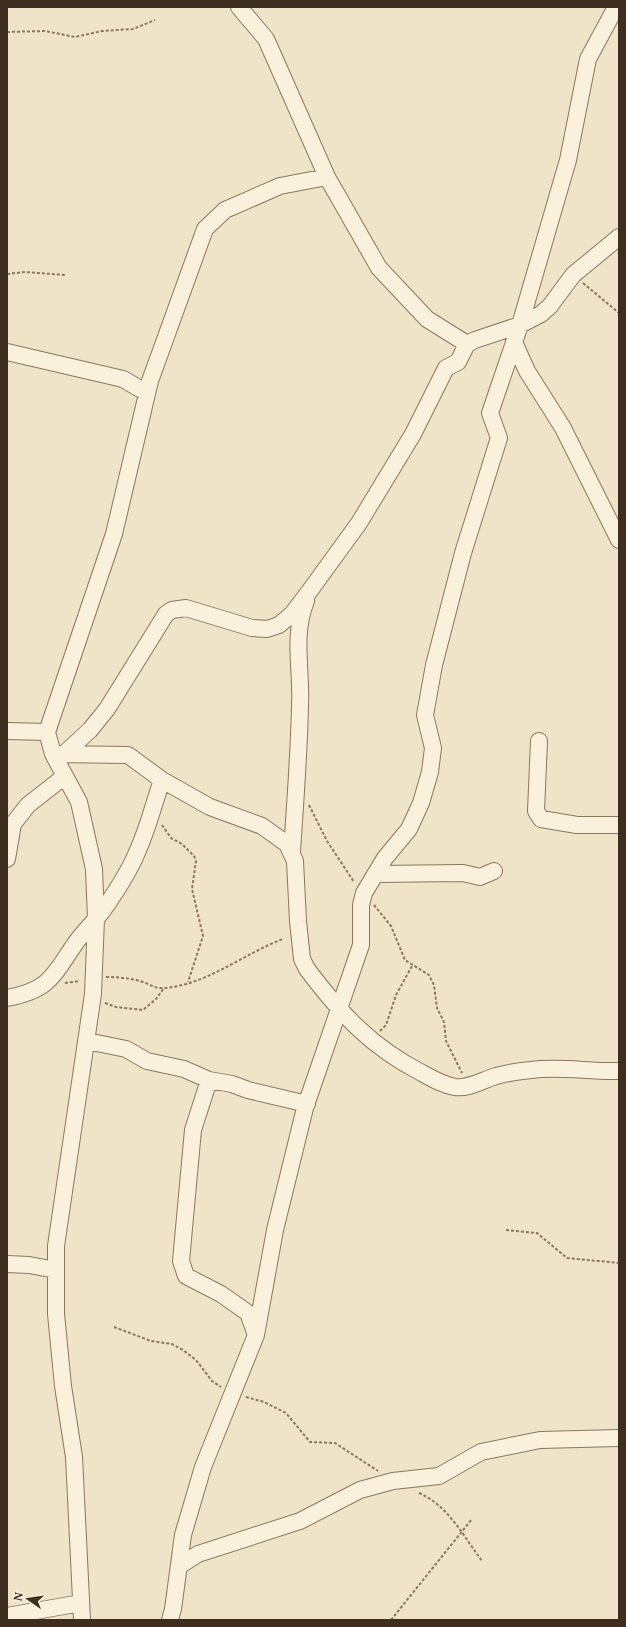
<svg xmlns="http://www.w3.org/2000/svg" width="626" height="1627" font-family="'Noto Serif',serif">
<rect width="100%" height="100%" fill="#f0e4c8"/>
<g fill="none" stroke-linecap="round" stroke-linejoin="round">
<defs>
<path id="minor" d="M239 7 266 39 327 177 379 268 427 319 467 344
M514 342 527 371 563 428 619 540
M7 352 123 379 147 393
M7 731 47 732 53 754 128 755 162 780 210 807 262 826 287 844 295 861 298 921 302 959 307 969C341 1014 371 1047 422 1073 433 1079 443 1085 455 1087 469 1089 483 1080 496 1076 507 1073 520 1071 531 1070 560 1066 590 1072 619 1071
M47 732 114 534 150 381 205 229 225 210 280 186 327 177
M539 741 536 811 541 819 577 825H619
M65 753 90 730 107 709 166 614 172 610 186 608 252 628 267 629 279 625 292 614 306 596 359 523 413 434 446 368 458 362 467 344 475 340 520 325 541 314 550 306 573 275 619 237
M53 754 79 802 94 869 96 919 93 994 56 1246V1314L63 1386 74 1457 82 1620
M292 852C295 804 299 755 300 706 302 670 292 636 306 601
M7 859 13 824 28 805 65 776
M375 874 463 873 480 877 494 871
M7 998C51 990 53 975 77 941 86 929 98 918 106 906 117 890 131 868 138 850 148 828 154 803 162 780
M87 1041 126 1049 147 1061 184 1069 209 1080 232 1084 248 1090 307 1104
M209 1080 193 1130 181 1261 186 1276 221 1294 248 1313 256 1335
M7 1264 29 1265 56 1270
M179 1566 198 1554 300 1521 360 1490 393 1481 439 1476 481 1452 540 1440 619 1438
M7 1616 81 1603
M170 1620 173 1609 183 1535 203 1467 256 1335 275 1230 305 1108 361 945V905L364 893 385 858 409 829 421 803 430 772 433 748 425 715 434 665 463 553 499 438 490 413 520 325 568 160 588 59 616 7"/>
</defs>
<use href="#minor" stroke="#8d765c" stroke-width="18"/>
<path stroke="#8d765c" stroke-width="2" stroke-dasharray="3 2" stroke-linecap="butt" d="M7 32 45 31 75 37 102 31 133 29 155 20
M7 274 25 272 65 275
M583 283 619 313
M309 805 327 841 354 882
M162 825 171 838 182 844 194 856 196 861 192 889 203 936 188 982
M374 905 391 926 405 960 429 975 434 985 437 1008 444 1022 446 1041 462 1073
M106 977C118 977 129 978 140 981 148 983 155 989 163 988 205 986 245 953 283 939
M65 983 80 981
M105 1003 116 1007 143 1010 156 999 164 988
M380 1031 386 1025 396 995 412 966
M506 1230 537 1233 567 1258 619 1263
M114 1327 151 1341 172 1344 183 1350 196 1360 212 1381 221 1387
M246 1397 264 1402 286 1413 310 1442 335 1443 378 1471
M419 1493C448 1505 464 1537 482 1561
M391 1620 472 1519"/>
<use href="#minor" stroke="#faf1dc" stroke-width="16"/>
</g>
<rect width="626" height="1627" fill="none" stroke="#3d2e20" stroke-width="16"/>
<g transform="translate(28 1599) rotate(283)" stroke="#f7eed8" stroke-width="3" paint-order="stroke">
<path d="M0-3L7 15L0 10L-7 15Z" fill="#3d2e20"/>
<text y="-6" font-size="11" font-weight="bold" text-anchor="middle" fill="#3d2e20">N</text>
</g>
</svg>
